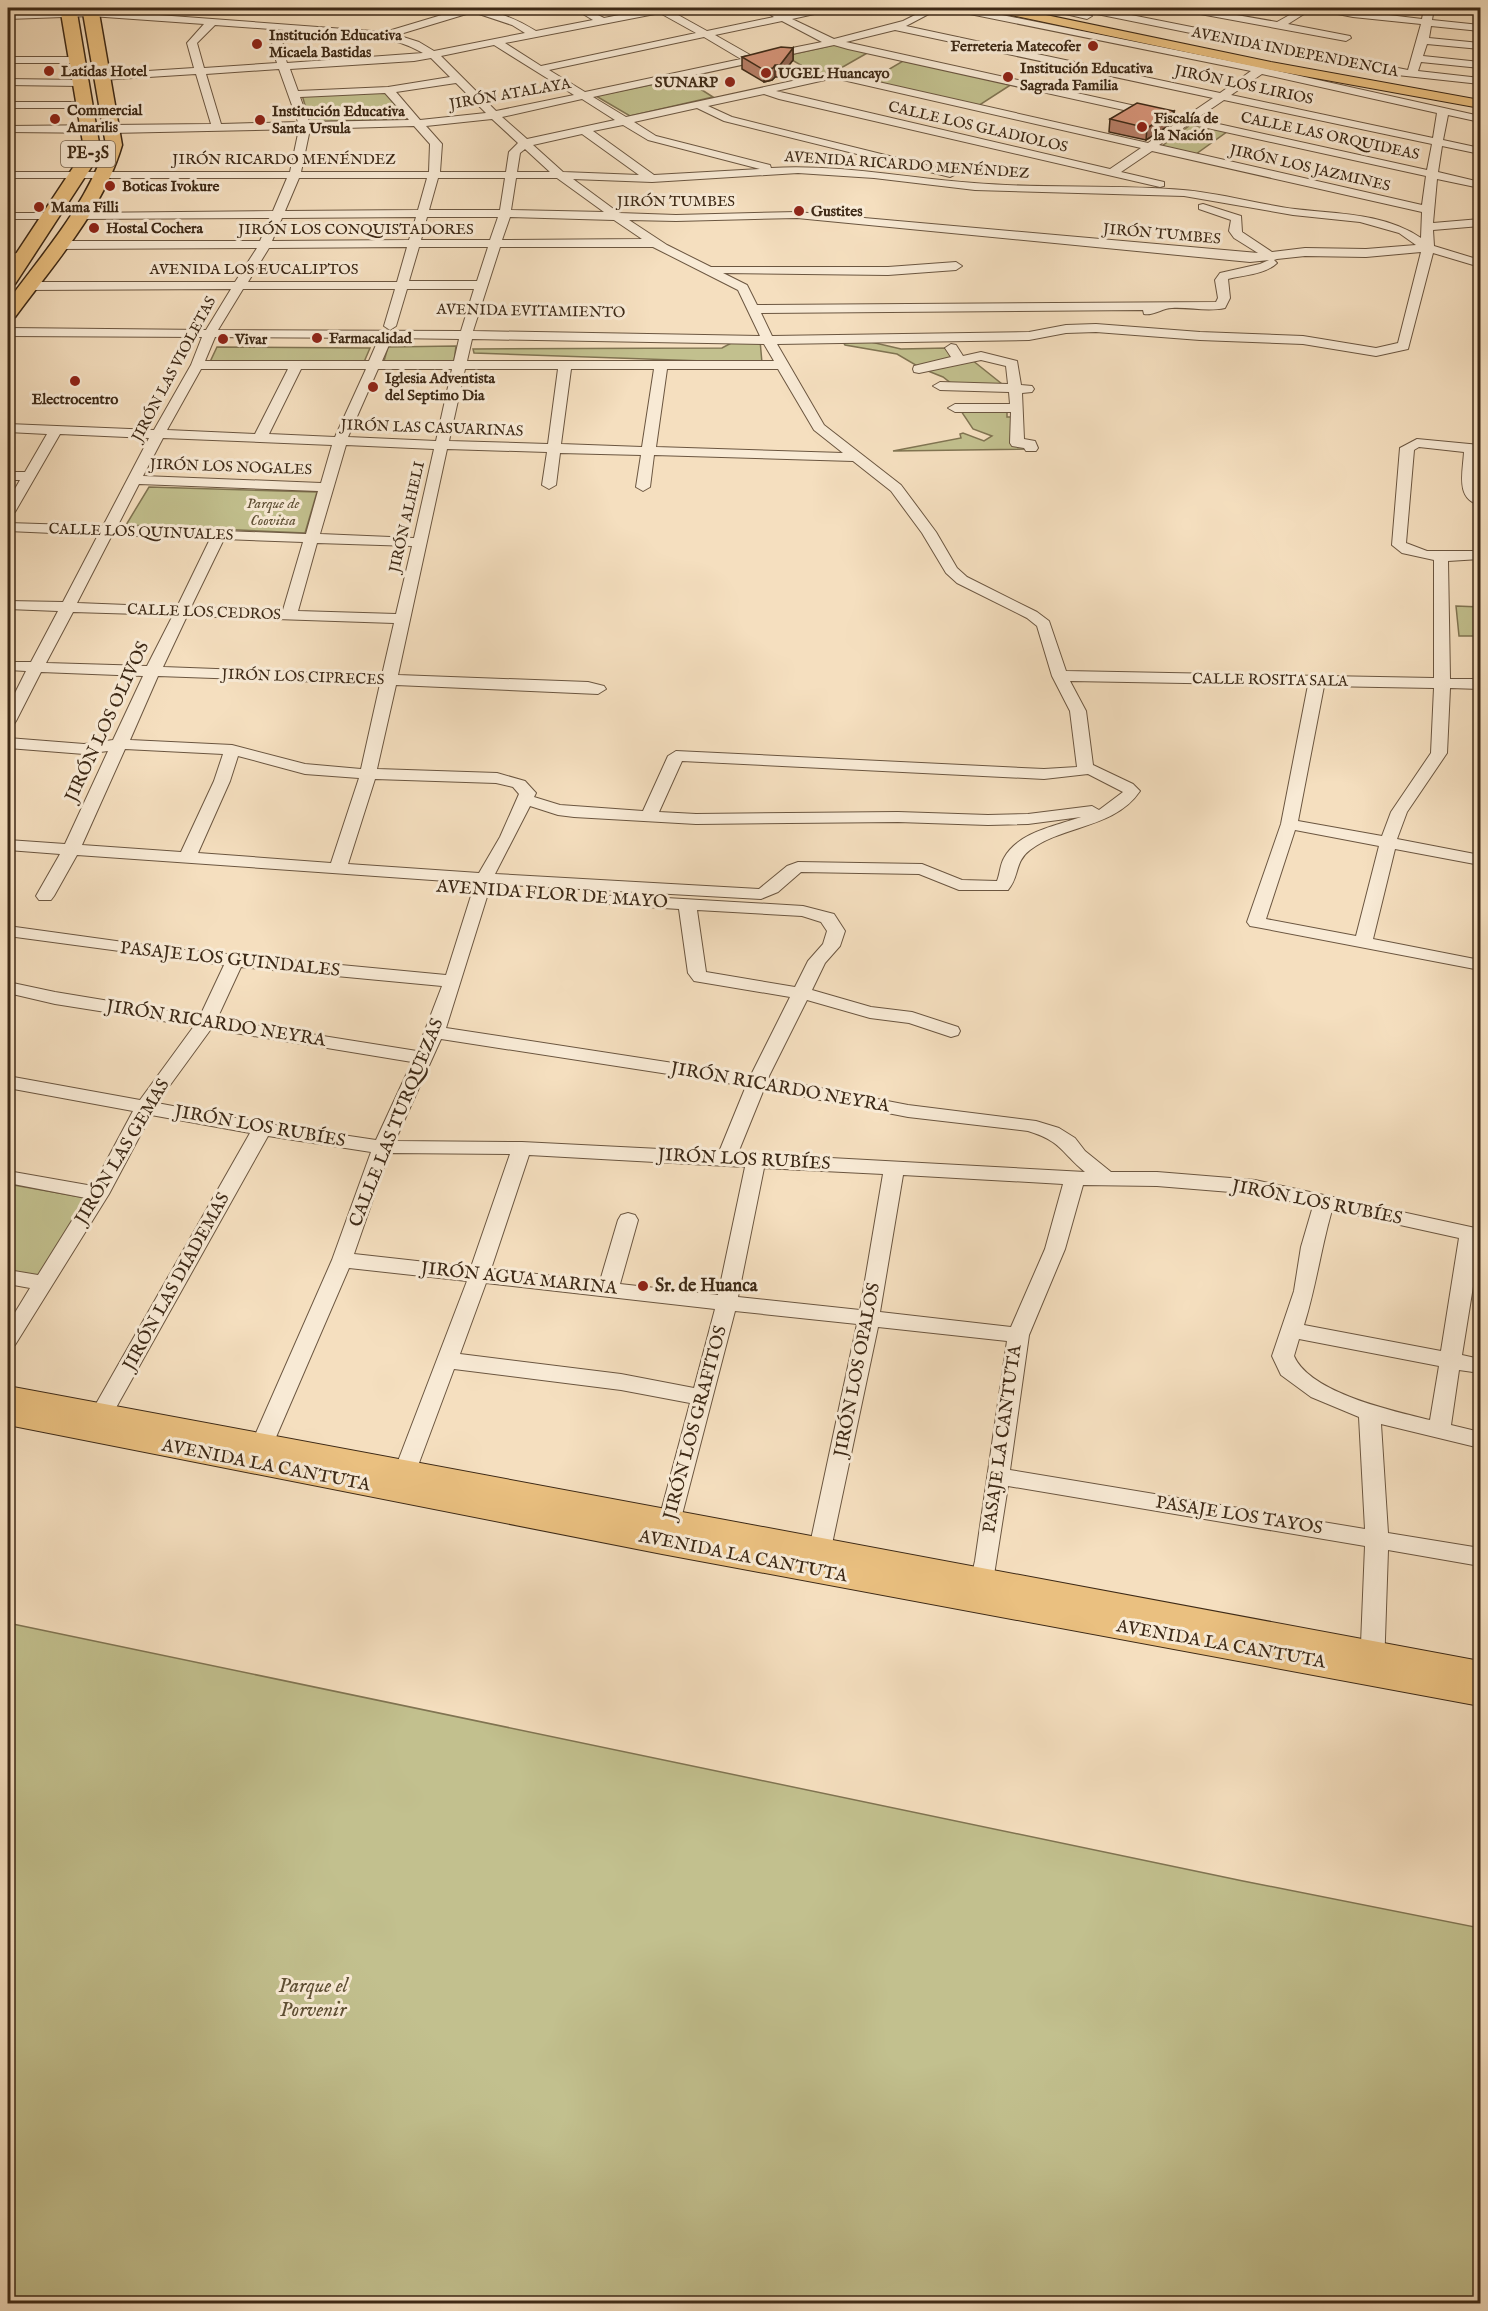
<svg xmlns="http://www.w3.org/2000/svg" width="1488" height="2311" font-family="'IM FELL English',serif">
<rect width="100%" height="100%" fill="#f5dfbf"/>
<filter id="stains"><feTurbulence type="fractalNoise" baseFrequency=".00333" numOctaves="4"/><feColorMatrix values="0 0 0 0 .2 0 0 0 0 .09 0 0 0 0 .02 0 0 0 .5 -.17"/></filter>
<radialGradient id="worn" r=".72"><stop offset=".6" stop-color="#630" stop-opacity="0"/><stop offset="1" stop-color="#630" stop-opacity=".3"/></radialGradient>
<path fill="#c2c08e" stroke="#807452" stroke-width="1.5" d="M834 45 869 52 834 72 818 75 785 56Z
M903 61 1012 84 978 106 869 81Z
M683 78 713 97 630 116 596 96Z
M385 92 412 119 310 122 302 95Z
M1193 123 1228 131 1196 154 1162 146Z
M760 340 762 363 474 353 473 349 722 348 735 341Z
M843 342H871L901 349 947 348 954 359 919 367 897 354 845 345Z
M456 346 454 361H384L388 347Z
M217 347 370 348 364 362 209 364Z
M972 360 1002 384H952L943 377 923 369Z
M1007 409V417H1017L1016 444 1029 449 893 451 961 438 960 434 963 433 984 441 992 436 973 429 961 411Z
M149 487 317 492 305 533 126 525Z
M1456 606 1480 607V636H1459Z
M8 1184 87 1198 40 1276 8 1271Z
M8 1623 1243 1881 1480 1928V2303H8Z"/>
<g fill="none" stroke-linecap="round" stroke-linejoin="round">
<defs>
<path id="minor" d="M465 8C490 8 515 18 536 31L593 20 573 8H584L604 18 654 8H674L671 11 707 31 774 17 760 8C772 8 775 12 784 14 791 15 821 8 834 8L832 10 792 19 834 39 903 21 929 8H940L906 26 1220 93 1251 71 955 11 950 8H967L1260 67 1480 116V122L1448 115 1443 140 1480 148V154L1442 146 1438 172 1480 182V188L1437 179 1433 223 1480 219V226L1433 230 1434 246 1480 260V267L1433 253 1408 349 1376 356 1303 344 1200 340 1096 332 1066 333 1029 340 777 344 824 425 901 485 936 532 957 568 967 577 1037 612 1049 621 1066 671 1434 678V560L1402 553 1392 545 1400 448 1417 439 1480 445V453H1478L1476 492 1480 496V505C1455 499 1463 472 1464 452L1419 447 1414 450 1406 543 1427 551H1480V559L1448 561 1450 679H1480V689L1450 688 1447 753 1407 812 1397 839 1480 855V865L1395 849 1373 939 1480 960V970L1256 927 1250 926 1247 922 1281 824 1308 685 1070 681 1086 711 1093 765 1133 784 1140 791C1114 829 1065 824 1030 850 1014 862 1020 876 1008 890H959L919 874 801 872 778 892 761 899 491 884 446 1028 751 1075 790 997 694 981 688 973 679 909 615 905 609 904 606 900 609 896 615 895 803 906 834 914 845 931 840 946 825 963 812 990 871 1007 912 1012 958 1027 960 1031 958 1035 951 1037 909 1023 870 1018 807 1000 768 1078 908 1105 1036 1121 1059 1128 1075 1138 1085 1151 1111 1172H1157L1255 1180 1480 1229V1243L1462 1355 1480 1359V1373L1459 1370 1451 1425 1480 1432V1448L1381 1424 1388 1533 1480 1548V1566L1388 1550 1384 1668 1380 1675 1372 1678 1364 1675 1360 1668 1365 1546 1008 1486 991 1594 987 1600 979 1603 971 1600 967 1594 975 1561 1007 1341 878 1327 828 1563 825 1569 817 1572 809 1569 806 1563 857 1324 735 1311 677 1534 674 1540 666 1543 658 1540 655 1534 690 1403 621 1390 454 1369 416 1471 405 1490 397 1492 389 1490 386 1484 395 1469 467 1281 349 1268 267 1458 264 1464 256 1466 248 1464 245 1458 332 1260 371 1152 268 1136 103 1431 95 1433 87 1431 84 1425 250 1133 151 1115 109 1194 15 1345 8 1347V1324L30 1288 8 1284V1270L38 1275 86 1198 8 1183V1171L93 1186 133 1111 8 1088V1076L140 1100 194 1026 55 1004 8 993V982L55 992 200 1016 224 965 8 936V926L174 949 446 975 475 883 77 855 54 896 51 900H39L36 896 60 854 8 850V840L65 844 108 751 84 754 8 748V738L84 744 113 740 143 676 41 672 16 721 14 724 8 726V707L26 671 8 670V662H31L58 611 8 609V601L63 602 98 535 8 531V523L103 526 149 438 60 434 15 512 8 516V501L20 480H8V472H25L47 434 8 432V424L154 430 191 365 202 337 8 336V328L206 330 231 289 27 290 21 286 27 282H235L257 248 57 249 51 245 57 241H260L270 218 78 219 72 216 78 213 273 211 287 178H8V172H290L299 129 111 133 8 132V126L211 124 196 74 101 80 96 77 101 74 194 68 187 43 204 24 91 16 8 19V13L91 10 385 32ZM473 12 512 25 525 33 434 51 419 42 397 35ZM660 13 696 33 541 66 505 43ZM782 21 822 42 752 56 715 35ZM215 25 284 30 271 45 277 63 204 68 197 43ZM895 30 1213 98 1185 117 846 42ZM295 31C337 34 385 31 423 53L287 63 281 45ZM704 37 741 59 585 92 549 70ZM494 45 574 95 496 111 441 56ZM834 45 848 49 1178 122 1148 143 834 72 626 117 593 97ZM431 58 450 77 388 87 298 91 290 69 414 61ZM279 69 298 122 221 124 206 74ZM1262 74 1437 113 1433 138 1231 95ZM834 78 1141 148 1110 169 776 91ZM456 83 486 113 420 120 396 92ZM385 93 409 120 309 122 300 97ZM764 94 779 99 1160 187 1164 186V182L1121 172 1152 151 1422 212 1421 238C1384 213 1338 214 1295 209 1257 204 1220 193 1183 190 1114 184 1043 189 974 183 906 178 839 164 771 168L770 165 656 136 634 122 697 108 724 121 950 177 956 174 954 172 732 117 708 106ZM582 99 615 120 527 139 502 117ZM1224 100 1432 144 1427 170 1196 119ZM492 119 518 143 509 152 506 172H440L442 144 426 126ZM1189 124 1426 176 1422 205 1159 145ZM623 125 648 140 760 169 654 175 593 131ZM414 126 430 144 429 172H301L310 129ZM582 134 639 175 563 172 533 145ZM525 149 550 172H517L520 153ZM798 173 874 178 975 190 1184 196 1293 215 1360 222 1399 233 1416 245 1366 249 1305 248 1272 252 1242 232 1241 216 1203 204 1199 205V209L1231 220 1229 231 1234 238 1258 253 797 212 676 215 619 213 573 179 652 182ZM299 178H427L418 210 285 211ZM438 178H505L500 210H429ZM516 178H557L604 212 511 210ZM416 217 409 240 272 241 282 218ZM427 217H498L490 240H421ZM510 217 614 220 642 239 502 240ZM797 218 1250 262 1269 260 1260 264 1220 273 1215 280 1218 298 1216 302 757 305 747 285 723 273 888 275 956 270 962 266 956 262 888 267H711L667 245 629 220 676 221ZM407 247 397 282H248L269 248ZM419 247H488L477 281H409ZM500 247H653L738 290 760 336 473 331ZM1421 252 1398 343 1376 348 1303 336 1200 332 1096 324 1066 325 1029 332 772 336 761 313 1143 310 1144 314C1154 316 1162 308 1172 308 1190 307 1207 312 1225 308L1230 298 1228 279C1244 275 1266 274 1277 263L1274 260 1277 259 1305 256 1366 257ZM243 289H395L384 326 390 330 396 326 407 289H474L461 331 218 330ZM215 337 379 338 369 361H205ZM392 338 459 339 454 361H382ZM472 339 764 344 774 361H467ZM201 369H288L255 434 167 430ZM301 369H366L335 437 269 434ZM378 369H452L436 441 348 437ZM465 369H558L548 444 449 441ZM571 369H654L642 447 561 444ZM667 369H778L814 430 843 453 656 447ZM163 438 332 445 321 483 143 476ZM346 445 434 449 414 538 320 534ZM447 449 547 452 542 485 549 489 556 485 560 453 641 455 636 487 643 491 650 487 654 455 853 461 891 491 922 533 946 573 957 583 1027 618 1037 626 1052 676 1070 711 1077 767 1044 769 676 751 668 756 643 811 560 805 534 797 536 793 525 781 497 773 377 769 396 685 598 694 606 689 604 686 588 682 398 675ZM139 484 318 491 306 534 117 527ZM112 535 210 539 177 607 77 603ZM224 539 303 542 283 610 191 607ZM317 543 412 546 396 614 298 611ZM73 612 173 615 147 666 46 663ZM187 616 394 623 382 675 163 667ZM158 676 380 684 361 769 305 764 232 745 130 740ZM1324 686 1434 688 1431 753 1391 812 1382 836 1298 821ZM125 749 223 754 214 781 181 852 82 845ZM238 756 305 774 359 778 331 863 198 853 230 781ZM682 761 1044 779 1088 774 1123 792 1099 810 1092 806 1028 814 988 815 898 812 696 814 659 812ZM375 779 496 783 513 787 519 794 500 837 479 873 348 864ZM530 806 558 815 574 817 696 824 898 822 988 825 1028 824 1081 817C1056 826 1018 832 1004 858 1000 865 1000 874 997 881L962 880 922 864 798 862 787 866 759 889 495 874ZM1295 830 1379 846 1356 936 1266 919ZM697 910 802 916 821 922 827 931 823 944 808 961 795 987 706 972ZM241 967 442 986 417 1051 217 1019ZM211 1029 412 1062 376 1140 262 1123 157 1103ZM441 1039 746 1086 719 1152 522 1142 395 1141ZM764 1089 908 1117 1028 1131C1061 1141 1061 1152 1085 1172L738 1153ZM389 1153 510 1154 471 1267 354 1254ZM529 1155 745 1167 718 1295 620 1284 638 1220 635 1215 628 1213 621 1215 618 1220 600 1281 491 1269ZM764 1168 883 1174 860 1310 738 1297ZM903 1175 1063 1184 1045 1249 1011 1327 880 1312ZM1083 1185 1157 1186 1255 1194 1313 1206 1301 1247 1294 1291 1272 1356 1281 1375 1311 1397 1359 1417 1365 1529 1010 1470 1029 1335 1065 1249ZM1332 1210 1459 1238 1441 1351 1304 1325C1316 1287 1321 1248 1332 1210ZM486 1283 715 1309 694 1388 621 1374 460 1354ZM1299 1339 1439 1366 1430 1420C1393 1411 1310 1393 1294 1356Z
M1040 8H1058L1092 16 1087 19Z
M1096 8 1408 70 1421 24 1353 17 1312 9 1288 24 1350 36 1351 38 1346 41 1184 11 1179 8H1197L1277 22 1302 8H1331L1422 19 1424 8H1434L1432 20 1480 25V31L1431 26 1429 38 1480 43V49L1427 44 1423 56 1480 62V68L1421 62 1418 71 1480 78V84L1397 75 1092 13 1091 11Z
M1449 8H1480V13L1454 11Z
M8 57H76L81 60 76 63H8Z
M8 79 80 80 85 83 80 86 8 85Z
M8 102H84L89 105 84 108H8Z
M8 213H48L54 216 48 219H8Z
M22 253 26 254V260H8V254Z
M951 344 956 345 963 356 981 352 1017 361 1021 385 1032 386 1034 389 1032 392 1022 393 1024 439 1035 441 1038 448 1036 451H1026L1024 448 1012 446 1010 443 1011 412H955L948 408 955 404H1010L1009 392 940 390 933 386 940 382 1008 384 1006 366 981 360 919 373 914 372 913 369 914 366 951 357 945 348Z"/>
<path id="major" d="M991 8H1013L1271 62 1480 100V108L1271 70 997 12Z
M8 1386 1480 1661V1706L662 1554 8 1425Z"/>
<path id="highway" d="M65 8H81L77 13 99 143 96 160 15 284 8 286V266L78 160 83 143 61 13Z
M87 8H102L99 13 122 145C103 210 54 264 15 317L8 319V301C44 252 87 204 106 145L83 13Z"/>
</defs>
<use href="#minor" stroke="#6b5640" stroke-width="2"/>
<use href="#major" stroke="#3d2916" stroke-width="2"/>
<use href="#highway" stroke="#3d2916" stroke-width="3"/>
<use href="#minor" fill="#f8ead5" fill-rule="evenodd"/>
<use href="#major" fill="#eac080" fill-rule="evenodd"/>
<use href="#highway" fill="#eac080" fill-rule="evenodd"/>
</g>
<path fill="#b87f68" stroke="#3d2916" stroke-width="1.5" d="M793 48V60L780 77H775L772 80 764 82 742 69V57Z
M1174 111 1173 123 1146 140 1109 132 1110 119Z"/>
<path fill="#966855" stroke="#3d2916" stroke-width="1.5" d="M793 48V60L780 77V65Z
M775 65V77L772 80 764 82V70Z
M1174 111 1173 123 1146 140 1147 128Z"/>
<path fill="#d69479" stroke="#3d2916" stroke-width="1.5" d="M781 47 793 48 780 65H775L773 68 764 70 742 57Z
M1137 103 1174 111 1147 128 1110 119Z"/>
<g fill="#8f2418" stroke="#f8ead5" stroke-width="2">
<circle cx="257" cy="44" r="6"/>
<circle cx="1093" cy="46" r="6"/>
<circle cx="49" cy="71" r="6"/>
<circle cx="766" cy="73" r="6"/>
<circle cx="1008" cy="77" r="6"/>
<circle cx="730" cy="82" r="6"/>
<circle cx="55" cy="119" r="6"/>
<circle cx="260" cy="120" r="6"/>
<circle cx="1142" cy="127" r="6"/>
<circle cx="110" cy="186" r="6"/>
<circle cx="39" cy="207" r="6"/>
<circle cx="799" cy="211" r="6"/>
<circle cx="94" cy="228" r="6"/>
<circle cx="317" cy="338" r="6"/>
<circle cx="223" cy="339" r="6"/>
<circle cx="75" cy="381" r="6"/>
<circle cx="373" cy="387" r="6"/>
<circle cx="643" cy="1286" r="6"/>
</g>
<g text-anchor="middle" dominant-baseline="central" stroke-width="6" stroke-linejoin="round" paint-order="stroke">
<g font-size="15" font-weight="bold" fill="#3d2916" stroke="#f8ead5" text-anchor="start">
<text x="269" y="35">Institución Educativa<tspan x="269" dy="17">Micaela Bastidas</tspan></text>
<text x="1081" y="46" text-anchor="end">Ferreteria Matecofer</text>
<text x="1020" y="68">Institución Educativa<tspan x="1020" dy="17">Sagrada Familia</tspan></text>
<text x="61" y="71">Latidas Hotel</text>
<text x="778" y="73">UGEL Huancayo</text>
<text x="718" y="82" text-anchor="end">SUNARP</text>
<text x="67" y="110">Commercial<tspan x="67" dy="17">Amarilis</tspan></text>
<text x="272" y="111">Institución Educativa<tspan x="272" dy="17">Santa Ursula</tspan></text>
<text x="1154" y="118">Fiscalía de<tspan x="1154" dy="17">la Nación</tspan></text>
<text x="122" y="186">Boticas Ivokure</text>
<text x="51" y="207">Mama Filli</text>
<text x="811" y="211">Gustites</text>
<text x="106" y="228">Hostal Cochera</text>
<text x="329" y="338">Farmacalidad</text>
<text x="235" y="339">Vivar</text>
<text x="385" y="378">Iglesia Adventista<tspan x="385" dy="17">del Septimo Dia</tspan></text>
<text x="75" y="399" text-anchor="middle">Electrocentro</text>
</g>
<g font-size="15" fill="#3d2916" stroke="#f8ead5">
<text transform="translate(1295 52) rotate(11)">AVENIDA INDEPENDENCIA</text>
<text transform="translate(1244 85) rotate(12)">JIRÓN LOS LIRIOS</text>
<text transform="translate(510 94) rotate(-10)">JIRÓN ATALAYA</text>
<text transform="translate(978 127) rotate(13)">CALLE LOS GLADIOLOS</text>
<text transform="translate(1330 136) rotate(12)">CALLE LAS ORQUIDEAS</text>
<text x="284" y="159">JIRÓN RICARDO MENÉNDEZ</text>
<text transform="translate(907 165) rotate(4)">AVENIDA RICARDO MENÉNDEZ</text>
<text transform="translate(1310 168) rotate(13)">JIRÓN LOS JAZMINES</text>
<text x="676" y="201">JIRÓN TUMBES</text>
<text x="356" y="229">JIRÓN LOS CONQUISTADORES</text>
<text transform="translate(1162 234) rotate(5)">JIRÓN TUMBES</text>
<text x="254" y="269">AVENIDA LOS EUCALIPTOS</text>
<text transform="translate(531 311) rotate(1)">AVENIDA EVITAMIENTO</text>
<text transform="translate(174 369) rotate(-62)">JIRÓN LAS VIOLETAS</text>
<text transform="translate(432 428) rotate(2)">JIRÓN LAS CASUARINAS</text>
<text transform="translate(231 467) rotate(2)">JIRÓN LOS NOGALES</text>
<text transform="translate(407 517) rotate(-77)">JIRÓN ALHELI</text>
<text transform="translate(141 532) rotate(2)">CALLE LOS QUINUALES</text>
<text transform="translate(204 612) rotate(2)">CALLE LOS CEDROS</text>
<text transform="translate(303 677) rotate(2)">JIRÓN LOS CIPRECES</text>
<text transform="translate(1270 680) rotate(1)">CALLE ROSITA SALA</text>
</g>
<g font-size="15" font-style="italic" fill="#5e4f34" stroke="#f8ead5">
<text x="273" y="503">Parque de<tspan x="273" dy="17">Coovitsa</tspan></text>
</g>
<rect fill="#f8ead5" stroke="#75634f" stroke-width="1.5" x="61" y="141" width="54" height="26" rx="4.5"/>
<g font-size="16" font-weight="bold" fill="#3d2916">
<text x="88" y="154">PE-3S</text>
</g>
<g font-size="18" fill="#3d2916" stroke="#f8ead5">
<text transform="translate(108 722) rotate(-65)">JIRÓN LOS OLIVOS</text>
<text transform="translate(552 895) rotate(4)">AVENIDA FLOR DE MAYO</text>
<text transform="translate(230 960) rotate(6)">PASAJE LOS GUINDALES</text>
<text transform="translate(216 1024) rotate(9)">JIRÓN RICARDO NEYRA</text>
<text transform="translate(780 1088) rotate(10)">JIRÓN RICARDO NEYRA</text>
<text transform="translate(397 1123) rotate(-68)">CALLE LAS TURQUEZAS</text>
<text transform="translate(260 1127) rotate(10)">JIRÓN LOS RUBÍES</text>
<text transform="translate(123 1152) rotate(-59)">JIRÓN LAS GEMAS</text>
<text transform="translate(744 1160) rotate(3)">JIRÓN LOS RUBÍES</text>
<text transform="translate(1317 1203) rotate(11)">JIRÓN LOS RUBÍES</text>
<text transform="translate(519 1279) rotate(6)">JIRÓN AGUA MARINA</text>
<text transform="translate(177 1282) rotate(-61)">JIRÓN LAS DIADEMAS</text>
<text transform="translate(858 1370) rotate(-79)">JIRÓN LOS OPALOS</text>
<text transform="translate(696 1423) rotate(-75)">JIRÓN LOS GRAFITOS</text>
<text transform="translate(1003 1439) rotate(-82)">PASAJE LA CANTUTA</text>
<text transform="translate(266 1466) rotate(11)">AVENIDA LA CANTUTA</text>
<text transform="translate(1239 1516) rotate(9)">PASAJE LOS TAYOS</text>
<text transform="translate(743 1557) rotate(11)">AVENIDA LA CANTUTA</text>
<text transform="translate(1221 1645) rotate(10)">AVENIDA LA CANTUTA</text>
</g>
<g font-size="18" font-weight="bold" fill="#3d2916" stroke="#f8ead5" text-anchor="start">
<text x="655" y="1286">Sr. de Huanca</text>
</g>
<g font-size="21" font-style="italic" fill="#5e4f34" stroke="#f8ead5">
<text x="313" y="1986">Parque el<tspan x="313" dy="24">Porvenir</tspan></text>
</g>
</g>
<rect width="1488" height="2311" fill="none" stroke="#f5dfbf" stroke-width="30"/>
<rect x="9" y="9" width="1470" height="2293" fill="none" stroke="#3d2916" stroke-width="3"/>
<rect x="15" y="15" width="1458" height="2281" fill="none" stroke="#3d2916" stroke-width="1.5"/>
<rect width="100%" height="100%" filter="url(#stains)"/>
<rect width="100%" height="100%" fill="url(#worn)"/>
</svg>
